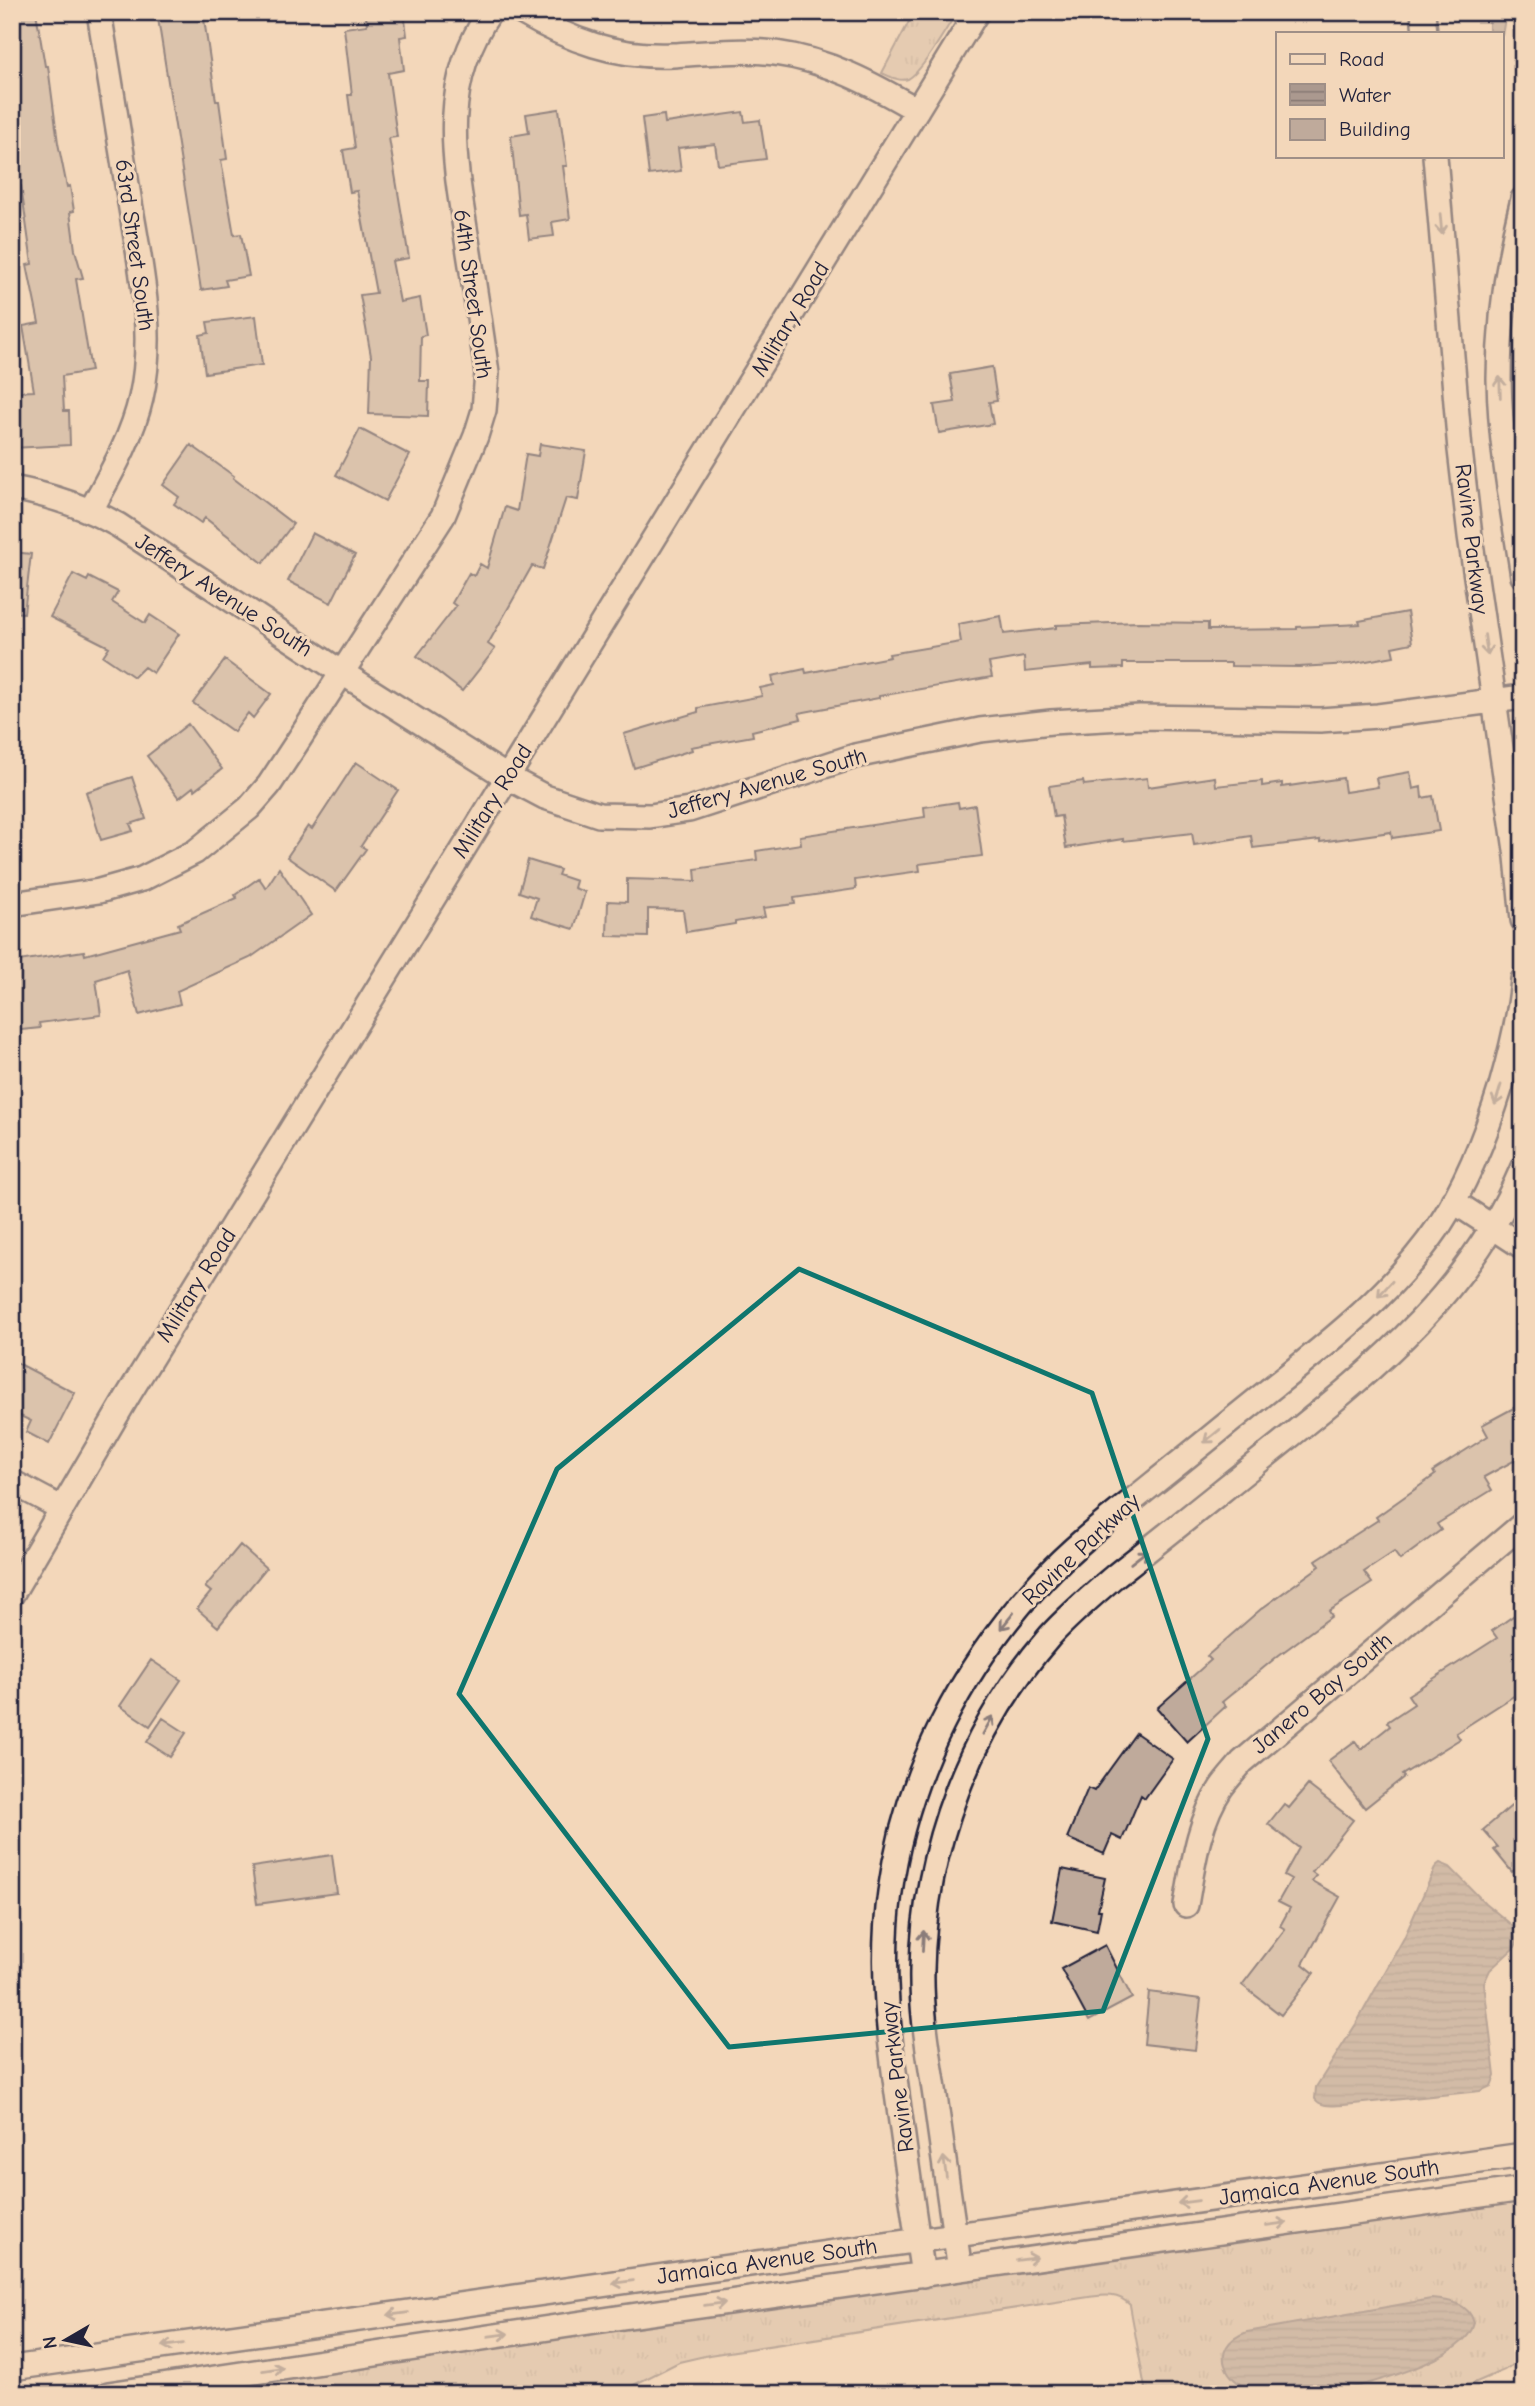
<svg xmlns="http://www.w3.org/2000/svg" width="1535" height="2406" font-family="'Comic Neue',sans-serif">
<defs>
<pattern id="grass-tufts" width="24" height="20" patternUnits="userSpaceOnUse" patternTransform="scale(1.75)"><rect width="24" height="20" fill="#d5bda7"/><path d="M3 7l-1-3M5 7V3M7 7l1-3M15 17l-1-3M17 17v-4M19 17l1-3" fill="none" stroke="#b7a291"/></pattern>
<pattern id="water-rules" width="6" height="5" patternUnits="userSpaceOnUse" patternTransform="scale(1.75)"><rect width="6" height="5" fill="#ab998f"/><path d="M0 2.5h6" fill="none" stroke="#8b7c76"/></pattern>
</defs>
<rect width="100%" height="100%" fill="#f3d7ba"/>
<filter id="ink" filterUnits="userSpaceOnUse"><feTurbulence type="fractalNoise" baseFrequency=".0143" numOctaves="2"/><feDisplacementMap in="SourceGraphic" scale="14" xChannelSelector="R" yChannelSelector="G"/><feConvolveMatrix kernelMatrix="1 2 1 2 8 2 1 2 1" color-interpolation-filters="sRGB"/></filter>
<g filter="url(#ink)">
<path fill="url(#grass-tufts)" stroke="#7c7071" stroke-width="2" d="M914 12H957C948 26 922 72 908 79 899 82 889 76 882 73Z
M1523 2199V2358L1504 2370 1449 2394H1146L1130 2305C1118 2293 1105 2295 1089 2297L709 2355 679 2362 616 2394H178L403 2359Z"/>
<path fill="url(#water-rules)" stroke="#74696d" stroke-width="2" d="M1489 12H1506L1502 36V33H1489Z
M1440 1863 1450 1867 1485 1903 1514 1927 1518 1932 1519 1938 1515 1947 1490 1970 1484 1983 1495 2076 1491 2086 1480 2091 1344 2105C1334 2105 1322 2108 1315 2099L1316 2087 1356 2024 1404 1938 1436 1866Z
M1431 2299C1450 2300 1469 2303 1474 2323 1466 2361 1358 2388 1324 2393 1304 2395 1278 2397 1259 2392 1225 2385 1206 2347 1247 2332Z"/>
<path fill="#bfaa9b" stroke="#22223b" stroke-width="2" d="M12 12H36L45 66H48L58 143 67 187 70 186 74 211 70 212 75 250 83 278 76 279 91 371 62 376 64 411H69L70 445 12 448V392L34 391 23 326 39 323 27 265 32 264 21 186 12 187Z
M157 12H203L216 101H219L227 159 221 160 234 235 241 234 249 276 225 280 227 286 201 290Z
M392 12H404L407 36 400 37 404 70 388 73 397 137 389 138 409 258 392 261 400 302 420 298 426 335 421 336 420 381H429L428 416 369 414 371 356 360 295 376 293 357 191 350 192 343 150 355 148 348 95H352L344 28 367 25 366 16Z
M559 109 567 166H563L570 219 552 222 554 236 529 239 526 214 519 215 511 136 529 133 526 114Z
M743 112 745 122 760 120 766 159 718 165 715 144 678 148 681 171 649 175 642 118 664 115 665 123Z
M256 316 262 365 205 373 200 335 209 333 207 322Z
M992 367 997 401 989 402 993 424 939 433 934 405 955 402 950 374Z
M360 429 410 455 385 501 336 475Z
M540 444 586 451 578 500 566 498 543 569 532 566 488 644 495 649 462 691 417 656 456 606 452 603 469 573 474 576 480 564 487 568 505 507 517 511 526 454 538 456Z
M191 445 234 476 233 478 293 524 263 563 205 518 201 523 174 504 179 497 163 485Z
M312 533 355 555 331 603 288 581Z
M12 552 31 554 24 613 12 612Z
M73 574 87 581 89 577 118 592 112 602 145 623 150 615 179 634 153 673 144 667 134 677 103 656 109 647 50 617Z
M1407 612 1412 643 1392 647 1394 656 1350 664 1299 667 1231 666V663H1123V668L1092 669V665L1025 672 1024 657 989 663 992 677 879 696V698L799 713 801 719 752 731 753 736 691 747 692 750 634 768 624 734 698 712V708L762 696 760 688 774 685 772 676 805 669 806 673 890 657 889 654 961 642 958 624 1001 616 1004 634 1056 628V625L1139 622 1208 623V630L1297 629V627L1360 624 1359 621Z
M225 660 271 694 253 718 248 713 234 732 193 703Z
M188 724 222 769 195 790 193 787 179 798 147 756Z
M356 762 398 790 361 846 366 849 336 891 287 857 308 826 312 829Z
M1410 772 1413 789 1421 787 1422 798 1433 796 1439 831 1392 838 1391 832 1320 842V840L1253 848 1251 836 1194 845 1192 833 1123 841V839L1066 848 1061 816 1054 817 1049 786 1083 781 1084 785 1147 778 1148 787 1215 777 1216 786 1262 781V786L1282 783V787L1343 778 1345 792 1378 787 1376 778Z
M132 777 146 819 130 824 133 831 101 840 86 792Z
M958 802 959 808 975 805 982 856 919 864 920 871 855 880 856 889 794 898 795 904 763 908 765 917 735 922V924L686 932 683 910 648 909V937L607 936 608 901 627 902V879L696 881 695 869 757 860 756 851 801 844 800 836 925 817 924 807Z
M528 860 560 870 558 875 576 881 574 888 585 892 574 929 531 916 537 898 519 892Z
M279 868 311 915 250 958 177 991 180 1004 139 1015 127 970 96 980 101 1015 39 1023 40 1028 12 1031V962L84 951 85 955 180 929 178 924 237 898 235 895 259 878 266 888Z
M12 1360 75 1393 49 1444 26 1432 31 1421 12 1412Z
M1523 1403V1456L1484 1477 1492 1490 1437 1524 1441 1530 1400 1560 1394 1552 1364 1572 1372 1583 1329 1611 1332 1616 1279 1655 1222 1702 1226 1706 1187 1742 1157 1708 1211 1660 1207 1656 1261 1609 1320 1566 1316 1560 1378 1520 1376 1517 1435 1475 1433 1471 1488 1436 1482 1425Z
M240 1545 266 1568 218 1627 197 1609 211 1592 205 1587Z
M1523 1609V1690L1456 1733 1460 1739 1402 1775 1404 1777 1365 1808 1328 1761 1355 1741 1361 1749 1390 1726 1387 1722 1414 1704 1408 1695 1497 1638 1492 1631Z
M151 1660 181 1680 150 1726 120 1706Z
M163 1718 186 1733 170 1757 147 1742Z
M1136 1733 1173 1759 1145 1798 1141 1795 1122 1840 1112 1835 1104 1854 1067 1838 1088 1788 1094 1791Z
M1308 1785 1353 1820 1312 1872 1316 1875 1312 1881 1340 1897 1303 1964 1314 1973 1281 2015 1242 1985 1285 1929 1280 1926 1290 1908 1278 1902 1291 1879 1284 1875 1299 1848 1268 1824 1284 1804 1289 1808Z
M1523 1796V1863L1512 1872 1494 1850 1498 1847 1483 1830Z
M332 1855 337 1893 257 1904 252 1867Z
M1062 1869 1105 1878 1098 1910H1101L1097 1931 1052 1921Z
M1105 1945 1132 1998 1089 2021 1061 1969Z
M1149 1992 1201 1999 1195 2050 1144 2044Z"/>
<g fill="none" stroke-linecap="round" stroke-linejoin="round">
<defs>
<path id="minor" d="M521 12C569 40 617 58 673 55 707 53 740 49 775 53 828 60 872 84 917 110
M1423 12 1425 33
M1435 156 1460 450 1470 536 1517 857 1523 920
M1523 199C1508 258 1499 318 1499 379 1500 445 1513 511 1523 576
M12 488C50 495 84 506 118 525L341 672 507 777 545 797 599 815 650 816 689 810 855 756 980 730 1051 722 1140 717 1320 720 1378 716 1523 697
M91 510C110 475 132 438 141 398 156 332 140 263 129 197 119 135 109 74 99 12
M12 904 99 891 142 879 195 852 249 808 269 785 296 744 443 516 476 436 484 410 487 373C481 329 474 284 467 240 454 160 439 84 490 12
M1453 1201 1523 1247
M12 1482 61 1508
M12 1594 129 1394 977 12
M1186 1905C1193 1866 1198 1822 1221 1788 1227 1779 1235 1771 1242 1762L1523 1524
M960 2269C951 2212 943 2154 935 2096 929 2055 921 2012 922 1970 924 1848 970 1728 1050 1636 1070 1614 1094 1594 1116 1575 1171 1532 1225 1488 1279 1445 1380 1364 1471 1290 1523 1167
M923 2275C915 2224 908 2173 901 2122 890 2046 879 1969 890 1892 906 1774 962 1666 1043 1579 1076 1543 1116 1514 1154 1483 1192 1453 1229 1422 1268 1391 1330 1342 1394 1292 1439 1226 1467 1183 1486 1135 1501 1086 1511 1051 1520 1016 1523 980
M12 2368 1523 2155
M108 2394 623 2317 1523 2189"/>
</defs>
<use href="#minor" stroke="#22223b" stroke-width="28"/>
<use href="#minor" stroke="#f3d7ba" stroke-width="23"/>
</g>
<defs><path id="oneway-shaft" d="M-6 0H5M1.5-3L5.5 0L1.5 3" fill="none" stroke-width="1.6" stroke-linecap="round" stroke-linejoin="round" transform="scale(1.75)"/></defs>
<g stroke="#8a7c7a">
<use href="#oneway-shaft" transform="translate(1441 224) rotate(85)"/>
<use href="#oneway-shaft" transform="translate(1500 387) rotate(-92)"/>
<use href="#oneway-shaft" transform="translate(1486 645) rotate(82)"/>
<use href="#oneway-shaft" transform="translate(1498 1095) rotate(107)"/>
<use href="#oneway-shaft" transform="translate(1385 1289) rotate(133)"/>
<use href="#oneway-shaft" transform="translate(1212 1436) rotate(141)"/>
<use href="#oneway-shaft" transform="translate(1139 1557) rotate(-38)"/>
<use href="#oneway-shaft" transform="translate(1007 1621) rotate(129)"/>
<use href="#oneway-shaft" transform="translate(988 1725) rotate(-61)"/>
<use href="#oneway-shaft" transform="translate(923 1941) rotate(-87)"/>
<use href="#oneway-shaft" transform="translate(945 2167) rotate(-98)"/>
<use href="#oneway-shaft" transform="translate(1188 2202) rotate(172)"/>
<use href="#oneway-shaft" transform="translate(1277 2224) rotate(-8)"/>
<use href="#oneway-shaft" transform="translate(1027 2259) rotate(-8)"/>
<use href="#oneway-shaft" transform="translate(623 2282) rotate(172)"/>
<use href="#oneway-shaft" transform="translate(715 2304) rotate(-8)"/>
<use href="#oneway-shaft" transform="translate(398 2314) rotate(172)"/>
<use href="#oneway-shaft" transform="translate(498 2335) rotate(-8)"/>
<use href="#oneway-shaft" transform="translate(173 2345) rotate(172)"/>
<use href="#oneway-shaft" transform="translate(273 2369) rotate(-9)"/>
</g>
</g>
<path d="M0 0H1535V2406H0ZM799 1269 1092 1393 1208 1739 1103 2011 729 2047 459 1694 557 1469Z" fill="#f3d7ba" fill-opacity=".55" fill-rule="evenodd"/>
<path fill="none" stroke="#0f766e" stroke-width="5" stroke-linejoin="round" d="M799 1269 1092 1393 1208 1739 1103 2011 729 2047 459 1694 557 1469Z"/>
<g text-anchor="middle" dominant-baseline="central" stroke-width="6" stroke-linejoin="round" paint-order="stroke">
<g font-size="23" fill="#22223b" stroke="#f3d7ba">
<text transform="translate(135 245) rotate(82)">63rd Street South</text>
<text transform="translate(473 294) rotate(82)">64th Street South</text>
<text transform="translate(790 319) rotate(-59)">Military Road</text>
<text transform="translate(1472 539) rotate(83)">Ravine Parkway</text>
<text transform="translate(224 595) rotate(33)">Jeffery Avenue South</text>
<text transform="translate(767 783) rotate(-16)">Jeffery Avenue South</text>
<text transform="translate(492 801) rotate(-58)">Military Road</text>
<text transform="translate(196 1285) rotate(-58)">Military Road</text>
<text transform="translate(1081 1549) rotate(-43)">Ravine Parkway</text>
<text transform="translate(1322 1693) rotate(-40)">Janero Bay South</text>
<text transform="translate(897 2077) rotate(-97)">Ravine Parkway</text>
<text transform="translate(1329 2182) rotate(-8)">Jamaica Avenue South</text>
<text transform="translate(767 2261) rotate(-8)">Jamaica Avenue South</text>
</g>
</g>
<rect width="1535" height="2406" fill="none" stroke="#f3d7ba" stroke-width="42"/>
<rect x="21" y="21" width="1493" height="2364" fill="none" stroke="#22223b" stroke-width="2.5" filter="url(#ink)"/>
<rect x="1276" y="32" width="228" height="126" fill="#f3d7ba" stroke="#9f8f87" stroke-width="2"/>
<rect x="1290" y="54" width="35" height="10" fill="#f3d7ba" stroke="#9f8f87" stroke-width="2"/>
<text x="1339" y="66" font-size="21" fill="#22223b">Road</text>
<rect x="1290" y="84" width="35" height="21" fill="url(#water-rules)" stroke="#9f8f87" stroke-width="2"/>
<text x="1339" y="102" font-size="21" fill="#22223b">Water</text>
<rect x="1290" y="119" width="35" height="21" fill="#bfaa9b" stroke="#9f8f87" stroke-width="2"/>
<text x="1339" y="136" font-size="21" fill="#22223b">Building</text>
<g transform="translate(66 2340) rotate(261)" stroke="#f3d7ba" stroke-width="5" paint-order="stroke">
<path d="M0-5L12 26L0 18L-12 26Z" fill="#22223b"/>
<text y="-10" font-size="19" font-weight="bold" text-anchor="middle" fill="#22223b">N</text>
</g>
</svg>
